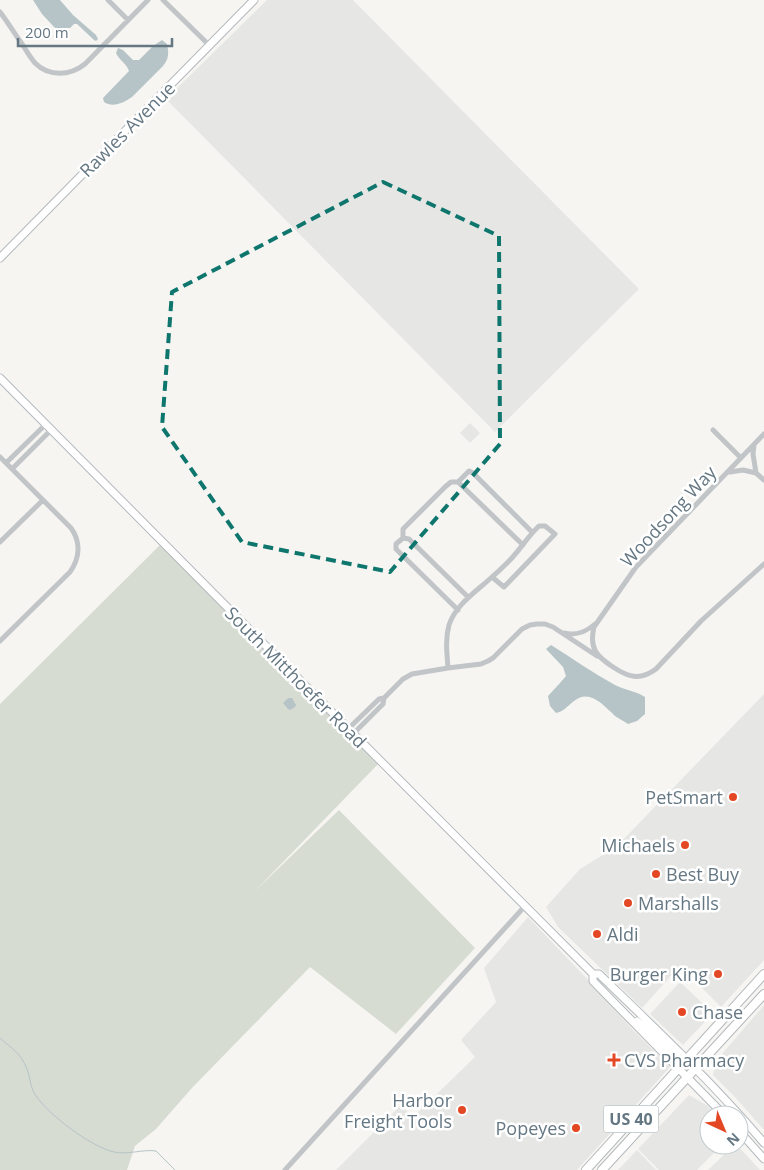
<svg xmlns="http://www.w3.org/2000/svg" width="764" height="1170" font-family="'Open Sans',sans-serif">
<rect width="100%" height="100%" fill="#f6f5f2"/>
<path fill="#e6e7e5" d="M267 0H353L639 289 495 432 166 99Z
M470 423 480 433 470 443 460 433Z
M764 694V960L721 1007 680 966 642 1008 558 927 546 907 580 869 616 847Z
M528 917 594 986 633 1030 670 1067 577 1170H336L401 1105 413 1117 475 1057 461 1040 496 1002 484 968Z
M680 982 713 1013 683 1045 650 1014Z
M764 1005V1130L734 1096 713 1075 716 1061Z
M689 1095 708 1106 715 1115H709V1145H722L697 1170H659L638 1149Z
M734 1145H737L760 1170H708Z
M637 1150 656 1170H618Z"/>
<path fill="#d7dcd3" d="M163 542 381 761 255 891 339 810 475 948 396 1034 310 967 192 1088 156 1129 135 1146 127 1170H0V704Z"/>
<path fill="#b6c4c7" d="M33 0H60L73 15 96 35 98 39 96 41 94 40 77 24H74L70 28H55L42 14Z
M162 40 167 44C169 53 169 59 163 66L132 97C123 103 113 108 104 102L103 98 129 71C127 64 119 60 116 53L118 48 123 50 133 60H139L153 46Z
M551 645C572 658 593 673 615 685 625 690 636 691 645 697V714L637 721 628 724C624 721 619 719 615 716 605 707 593 692 579 698 570 702 566 711 556 713L550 706 548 696 560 683 566 676 563 667 546 649Z
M289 698H292L296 705 295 707 290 710 288 709 283 703 287 699Z"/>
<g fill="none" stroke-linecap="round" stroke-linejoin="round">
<path stroke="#b6c4c7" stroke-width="1" d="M0 1038C12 1049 21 1053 27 1069 30 1076 30 1084 33 1091 44 1112 91 1147 114 1152 128 1155 143 1149 156 1151L175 1170"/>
<defs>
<path id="secondary" d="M0 258 254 0
M0 378 226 606 593 974H599C656 1029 713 1083 764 1143
M593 974V981L724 1115
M637 1021 654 1035 682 1063 687 1065
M739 1131 764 1159"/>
<path id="primary" d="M586 1170 764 974
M602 1170 764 994"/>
</defs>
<use href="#secondary" stroke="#b3b9bd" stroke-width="9"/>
<use href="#primary" stroke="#b2b7ba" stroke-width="10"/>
<path stroke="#c1c5c8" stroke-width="5" d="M108 0 128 20
M163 0 210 46
M0 12C7 21 13 31 20 41 25 48 29 56 35 63 49 77 70 76 85 64L148 0
M713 430 741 458
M764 434 636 567 594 627C589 648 596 656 613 667 628 677 640 681 656 669L701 621 764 564
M754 445 753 454 756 473
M0 457 71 528C81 542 80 558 70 572L0 641
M6 463 46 424
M12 469 51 430
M730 472 743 470 756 473
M756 473 764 480
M458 482 469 471 473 473 532 532
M403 538V529L445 487 451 482H458L523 545
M0 542 43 500
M458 610 396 549V544L403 538 409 539 468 597
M564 633C577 636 586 632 595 624
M448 668C447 654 445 639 449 625 456 604 477 591 492 577 498 572 504 566 509 561 520 550 528 536 539 526H545L555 534 504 587 492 577
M348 729 379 699 384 698
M353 734 383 704 384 698 403 679 412 674 448 668 481 664 488 661 493 658 522 629 530 625 537 624H545L553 627 597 656
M285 1170 525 906"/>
<use href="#secondary" stroke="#fff" stroke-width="7"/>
<use href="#primary" stroke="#fff" stroke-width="8"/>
</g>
<path fill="none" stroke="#0f766e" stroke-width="4" stroke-dasharray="10 6" stroke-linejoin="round" d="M383 182 499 236 500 444 390 572 242 542 162 427 172 292Z"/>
<g fill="#e44724" stroke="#fff" stroke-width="2">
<circle cx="733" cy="797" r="5"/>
<circle cx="685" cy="845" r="5"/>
<circle cx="656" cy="874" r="5"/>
<circle cx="628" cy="903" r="5"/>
<circle cx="597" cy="934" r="5"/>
<circle cx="718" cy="974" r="5"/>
<circle cx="682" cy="1012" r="5"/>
<path d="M611.5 1052.5h5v5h5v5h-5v5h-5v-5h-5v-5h5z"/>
<circle cx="462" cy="1110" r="5"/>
<circle cx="576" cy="1128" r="5"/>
</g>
<g text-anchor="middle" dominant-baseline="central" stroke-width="5" stroke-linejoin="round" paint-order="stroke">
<rect fill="#fff" stroke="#92a0a8" stroke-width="1" x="603.5" y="1105.5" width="55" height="27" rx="4"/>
<g font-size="16" font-weight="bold" fill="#647783">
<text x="631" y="1119">US 40</text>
</g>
<g font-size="18" fill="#647783" stroke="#fff">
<text transform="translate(127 129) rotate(-45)">Rawles Avenue</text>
<text transform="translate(668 516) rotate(-47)">Woodsong Way</text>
<text transform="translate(296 677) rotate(45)">South Mitthoefer Road</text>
</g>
<g font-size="18" fill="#647783" stroke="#fff" text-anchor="end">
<text x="723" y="797">PetSmart</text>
<text x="675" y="845">Michaels</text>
<text x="666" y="874" text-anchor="start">Best Buy</text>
<text x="638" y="903" text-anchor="start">Marshalls</text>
<text x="607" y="934" text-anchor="start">Aldi</text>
<text x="708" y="974">Burger King</text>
<text x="692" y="1012" text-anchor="start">Chase</text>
<text x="624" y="1060" text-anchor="start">CVS Pharmacy</text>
<text x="452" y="1100">Harbor<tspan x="452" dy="21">Freight Tools</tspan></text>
<text x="566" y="1128">Popeyes</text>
</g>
</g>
<g transform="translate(724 1130) rotate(136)"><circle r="24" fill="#ffffff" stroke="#c1c9cd"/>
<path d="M0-4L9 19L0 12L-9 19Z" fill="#e44724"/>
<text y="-8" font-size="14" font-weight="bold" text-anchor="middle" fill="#647783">N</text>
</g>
<path d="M18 38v8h154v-8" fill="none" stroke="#647783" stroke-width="2.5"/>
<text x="25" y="38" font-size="15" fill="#647783" stroke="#ffffff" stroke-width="4" paint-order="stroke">200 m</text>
</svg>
